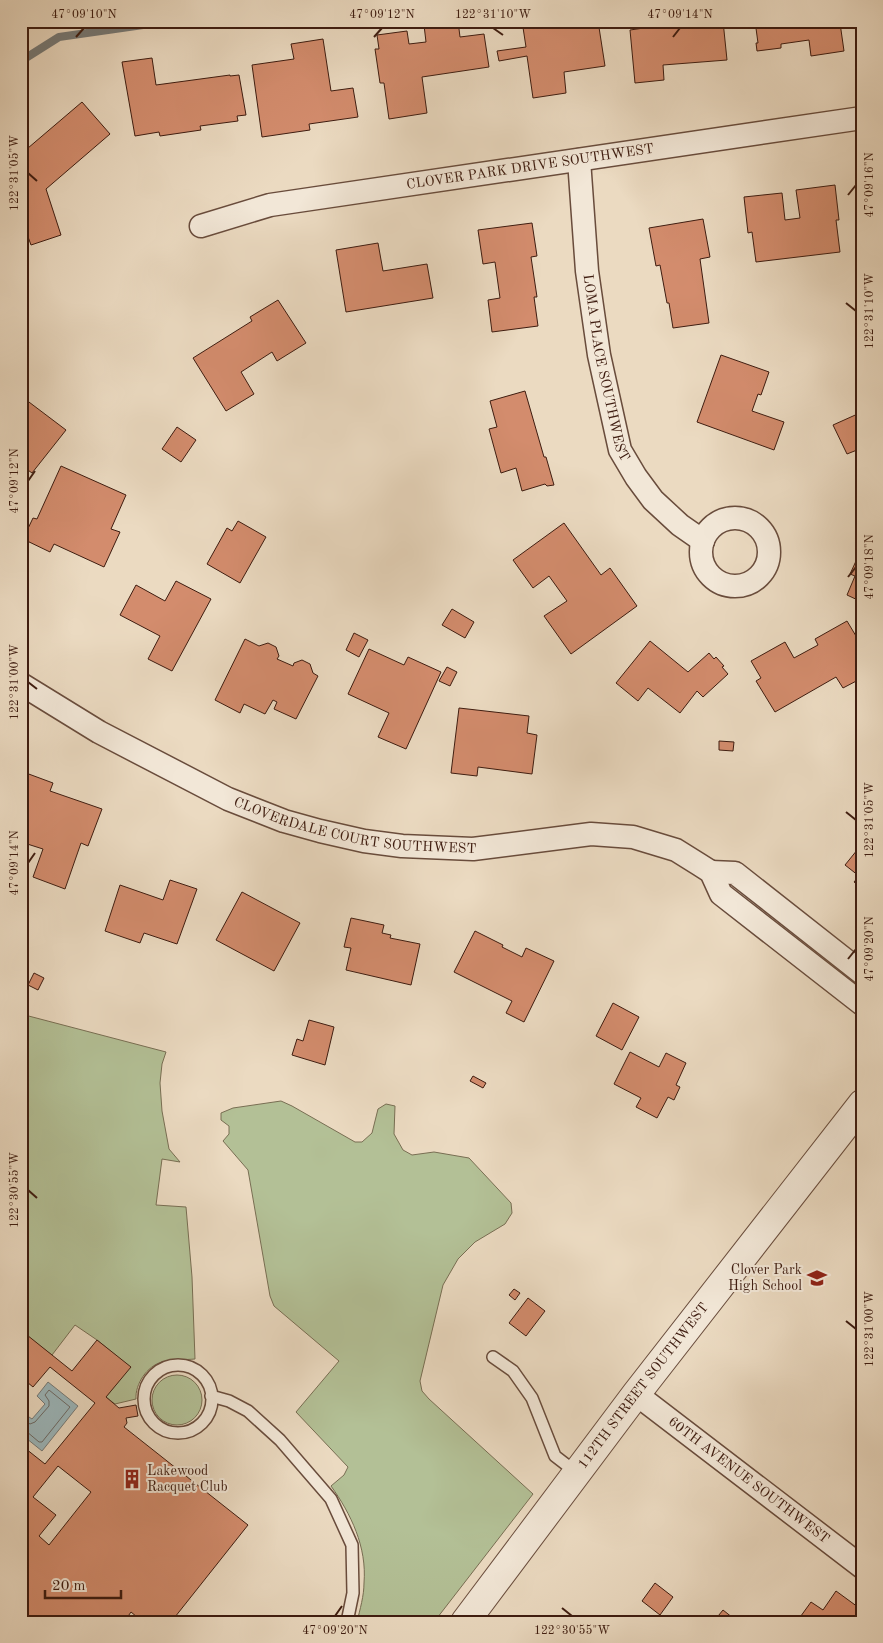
<svg xmlns="http://www.w3.org/2000/svg" width="883" height="1643" font-family="'Old Standard TT',serif">
<rect width="100%" height="100%" fill="#ebdac1"/>
<filter id="stains"><feTurbulence type="fractalNoise" baseFrequency=".004" numOctaves="4"/><feColorMatrix values="0 0 0 0 .2 0 0 0 0 .09 0 0 0 0 .02 0 0 0 .5 -.17"/></filter>
<radialGradient id="worn" r=".72"><stop offset=".6" stop-color="#630" stop-opacity="0"/><stop offset="1" stop-color="#630" stop-opacity=".3"/></radialGradient>
<path fill="#b3c096" stroke="#786e53" d="M21 1014 166 1052 162 1064 160 1083 162 1111 169 1149 180 1162 162 1159 156 1205 186 1207 192 1277 195 1359C185 1360 172 1359 162 1362 147 1366 135 1384 136 1399L115 1404 106 1397 130 1367 97 1340 75 1325 52 1355 21 1332Z
M281 1101 292 1106 355 1142H362L372 1133 378 1109 386 1104 395 1106 394 1134 403 1150 412 1155 434 1152 469 1158 511 1203 512 1213 505 1224 475 1242 458 1259 443 1285 420 1381 422 1391 429 1399 533 1494 434 1622H357C360 1609 364 1596 364 1583 367 1547 351 1514 331 1486L344 1475 348 1467 296 1412 339 1361 274 1306 270 1296 248 1170 223 1141 229 1134V1126L221 1120V1113L233 1108Z
M152 1400a25 25 0 1 1 50 0a25 25 0 1 1-50 0Z"/>
<path fill="#9cb8bd" stroke="#767a78" d="M48 1382 78 1406 42 1451 21 1434V1415L23 1413 32 1419 45 1404 37 1396Z"/>
<g fill="none" stroke-linecap="round" stroke-linejoin="round">
<path stroke="#6d6a66" stroke-width="1" d="M21 1418 30 1424 35 1422 49 1406V1401L45 1395 49 1390 70 1407 42 1442H39L26 1431 21 1430"/>
<path stroke="#767a78" stroke-width="8" d="M21 61 59 37 171 21"/>
</g>
<path fill="#d38c6d" stroke="#3e1c10" fill-rule="evenodd" d="M452 21H458L460 37 484 34 489 67 422 77 427 113 389 119 384 83H380L375 49H379L377 35 407 31 409 44 426 42 424 25Z
M522 21H598L605 66 564 72 566 93 533 98 527 56 499 61 497 51 526 47Z
M651 21H723L727 60 663 65 664 80 635 83 630 30 651 27Z
M755 21H837L838 23H840L844 51 811 56 809 40 781 44V48L757 51 756 43H758Z
M323 39 331 91 353 88 358 117 309 124 310 130 262 137 252 65 294 59 291 44Z
M152 58 156 85 230 75V76L239 75 246 115 237 116 238 121 200 126 201 130 160 136 159 132 135 136 122 62Z
M82 102 110 134 46 189 61 235 31 245 27 234 22 236 21 232V226L23 225 21 222V154Z
M835 185 839 220H836L840 252 756 262 752 232 748 233 744 197 782 193 785 220 800 218 796 190Z
M703 219 710 257 700 259 709 323 673 328 669 303H667L660 265 656 266 649 228Z
M532 223 537 256 531 257 537 297H534L538 326 492 332 488 300 500 298 495 262 483 264 478 230Z
M378 243 383 271 427 264 433 298 346 312 336 250Z
M278 300 306 343 277 361 272 352 241 372 254 394 226 411 193 358 252 321 250 317Z
M721 355 769 372 761 395 758 394 752 411 784 422 774 450 697 422Z
M525 391 544 457H546L554 485 547 486 545 484 522 491 516 468 501 473 489 429 497 427 490 401Z
M21 396 66 430 32 473 21 465Z
M862 412V448L847 454 833 425Z
M177 427 196 440 181 462 162 449Z
M61 466 126 495 111 529 120 532 104 567 54 544 50 552 23 539 33 518 37 519Z
M238 521 266 537 240 583 207 564 227 528 232 531Z
M564 523 601 575 610 568 637 606 571 654 544 616 567 601 549 576 533 588 513 560Z
M862 548V602L847 595 855 576 850 574Z
M176 581 211 599 172 671 148 659 160 636 120 615 136 585 165 601Z
M452 609 474 622 465 638 442 625Z
M847 621 862 646V678L843 688 836 677 775 712 756 681 761 678 751 661 785 642 794 658 818 645 815 639Z
M354 633 368 640 359 657 346 650Z
M245 639 259 646 268 643 276 647 279 656 277 659 293 666 294 663 302 660 310 664 313 673 318 676 296 719 274 709 277 702 273 700 265 714 244 704 240 713 215 700Z
M650 641 688 672 709 653 714 659 716 657 724 666 722 667 728 674 703 697 697 691 680 713 648 688 638 701 616 683Z
M369 649 404 665 408 657 441 672 406 749 378 737 389 713 348 694Z
M447 667 457 672 450 686 439 681Z
M459 708 529 716 527 733 537 735 532 774 478 767 477 776 451 773Z
M719 741 734 742 733 751 719 750Z
M26 773 53 783 50 791 102 809 88 846 81 843 65 889 33 877 43 849 21 842V785Z
M862 844V888L854 882 859 876 845 865Z
M170 880 197 889 177 944 144 933 140 943 105 931 120 885 163 900Z
M242 892 300 923 274 971 216 940Z
M351 918 384 925 382 933 391 935 390 938 420 944 411 985 346 970 351 948 344 947Z
M475 931 503 945 502 947 522 957 526 948 554 961 524 1022 506 1013 512 1001 454 972Z
M34 973 44 978 38 990 28 985Z
M613 1003 639 1017 622 1050 596 1036Z
M309 1020 334 1027 325 1065 292 1055 297 1039 303 1041Z
M630 1052 659 1067 666 1053 686 1063 676 1085 680 1087 674 1100 668 1097 657 1118 636 1107 641 1098 614 1084Z
M473 1076 486 1083 483 1088 470 1081Z
M514 1289 520 1293 515 1300 509 1295Z
M528 1298 545 1311 526 1336 509 1323Z
M22 1331 72 1371 97 1340 131 1367 106 1397 119 1408 136 1405 138 1416 126 1418 127 1423 124 1427 248 1525 171 1622H143L131 1612 124 1622H21V1445L45 1464 95 1403 50 1367 33 1387 21 1377ZM58 1466 91 1492 49 1545 39 1536 56 1515 33 1497Z
M655 1583 673 1597 660 1615 642 1601Z
M836 1591 862 1610V1622H801L798 1620 811 1602 823 1610Z
M723 1610 738 1622H716L714 1621Z"/>
<g fill="none" stroke-linecap="round" stroke-linejoin="round">
<defs>
<path id="service" d="M493 1357 513 1371 532 1398 555 1456 577 1473
M144 1399a34 34 0 1 1 68 0a34 34 0 1 1-68 0Z
M211 1396 229 1401 248 1411 280 1440 331 1499 352 1545 353 1593 347 1622"/>
<g id="minor">
<path id="s1" d="M579 160 587 271 599 355 620 450 636 477 653 500 680 525 703 541"/>
<path id="s2" d="M201 226 270 205 862 118"/>
<circle cx="735" cy="552" r="34"/>
<path id="s3" d="M21 684 99 732 228 799 284 821 320 831 364 841 402 846 473 849 591 834 633 837 676 850 700 865 711 872 721 894 862 1004"/>
<path d="M711 872 735 873 862 973"/>
<path id="s4" d="M636 1394 862 1567"/>
</g>
<g id="tertiary">
<path id="s5" d="M465 1622 636 1394 862 1104"/>
</g>
</defs>
<use href="#service" stroke="#694c3c" stroke-width="14"/>
<use href="#minor" stroke="#694c3c" stroke-width="25"/>
<use href="#tertiary" stroke="#694c3c" stroke-width="30"/>
<use href="#service" stroke="#f2e7d7" stroke-width="11"/>
<use href="#minor" stroke="#f2e7d7" stroke-width="22"/>
<use href="#tertiary" stroke="#f2e7d7" stroke-width="28"/>
</g>
<path fill="none" stroke="#3e1c10" stroke-width="2" d="M493 28 503 35M76 37 84 28M374 37 382 28M673 37 680 28M28 173 37 181M848 195 856 185M846 303 856 311M28 481 35 471M848 577 856 567M28 682 37 689M846 812 856 820M28 863 35 853M848 959 856 949M28 1190 37 1198M846 1321 856 1329M562 1608 572 1616M335 1616 342 1606"/>
<defs>
<symbol id="school-bare" viewBox="-9 -9 18 18"><path d="M0-5L7-2L0 1L-7-2ZM-4 1L0 2.5L4 1V4Q0 6-4 4Z" fill="#8f2418" stroke="#f2e7d7" stroke-width="2.5" paint-order="stroke"/></symbol>
<symbol id="building-bare" viewBox="-9 -9 18 18"><path d="M-4-6H4V6H1V3H-1V6H-4ZM-2.5-4.3h1.7v1.8h-1.7ZM.8-4.3h1.7v1.8H.8ZM-2.5-1h1.7V.8h-1.7ZM.8-1h1.7V.8H.8Z" fill="#8f2418" stroke="#f2e7d7" stroke-width="2.5" paint-order="stroke"/></symbol>
</defs>
<g fill-rule="evenodd">
<use href="#school-bare" x="803" y="1264" width="28" height="28"/>
<use href="#building-bare" x="118" y="1465" width="28" height="28"/>
</g>
<g text-anchor="middle" dominant-baseline="central" stroke-width="4" stroke-linejoin="round" paint-order="stroke">
<g font-size="14" fill="#3e1c10" stroke="#f2e7d7">
<text stroke="none"><textPath href="#s2" startOffset="335">CLOVER PARK DRIVE SOUTHWEST</textPath></text>
<text stroke="none"><textPath href="#s1" startOffset="210">LOMA PLACE SOUTHWEST</textPath></text>
<text stroke="none"><textPath href="#s3" startOffset="368">CLOVERDALE COURT SOUTHWEST</textPath></text>
<text stroke="none"><textPath href="#s5" startOffset="296">112TH STREET SOUTHWEST</textPath></text>
<text stroke="none"><textPath href="#s4" startOffset="142">60TH AVENUE SOUTHWEST</textPath></text>
</g>
<g font-size="14" fill="#3e1c10" stroke="#f2e7d7" text-anchor="end">
<text x="802" y="1270">Clover Park<tspan x="802" dy="16">High School</tspan></text>
<text x="147" y="1471" text-anchor="start">Lakewood<tspan x="147" dy="16">Racquet Club</tspan></text>
</g>
</g>
<rect width="883" height="1643" fill="none" stroke="#ebdac1" stroke-width="55"/>
<path d="M45 1590v8h76v-8" fill="none" stroke="#3e1c10" stroke-width="2.5"/>
<text x="52" y="1590" font-size="15" fill="#3e1c10" stroke="#f2e7d7" stroke-width="4" paint-order="stroke">20 m</text>
<rect x="28" y="28" width="828" height="1588" fill="none" stroke="#3e1c10" stroke-width="2"/>
<g font-size="12" text-anchor="middle" fill="#3e1c10">
<text x="84" y="18">47°09'10"N</text>
<text x="382" y="18">47°09'12"N</text>
<text x="493" y="18">122°31'10"W</text>
<text x="680" y="18">47°09'14"N</text>
<text transform="translate(14 173) rotate(-90)" y="4">122°31'05"W</text>
<text transform="translate(869 185) rotate(-90)" y="4">47°09'16"N</text>
<text transform="translate(869 311) rotate(-90)" y="4">122°31'10"W</text>
<text transform="translate(14 481) rotate(-90)" y="4">47°09'12"N</text>
<text transform="translate(869 567) rotate(-90)" y="4">47°09'18"N</text>
<text transform="translate(14 682) rotate(-90)" y="4">122°31'00"W</text>
<text transform="translate(869 820) rotate(-90)" y="4">122°31'05"W</text>
<text transform="translate(14 863) rotate(-90)" y="4">47°09'14"N</text>
<text transform="translate(869 949) rotate(-90)" y="4">47°09'20"N</text>
<text transform="translate(14 1190) rotate(-90)" y="4">122°30'55"W</text>
<text transform="translate(869 1329) rotate(-90)" y="4">122°31'00"W</text>
<text x="335" y="1634">47°09'20"N</text>
<text x="572" y="1634">122°30'55"W</text>
</g>
<rect width="100%" height="100%" filter="url(#stains)"/>
<rect width="100%" height="100%" fill="url(#worn)"/>
</svg>
